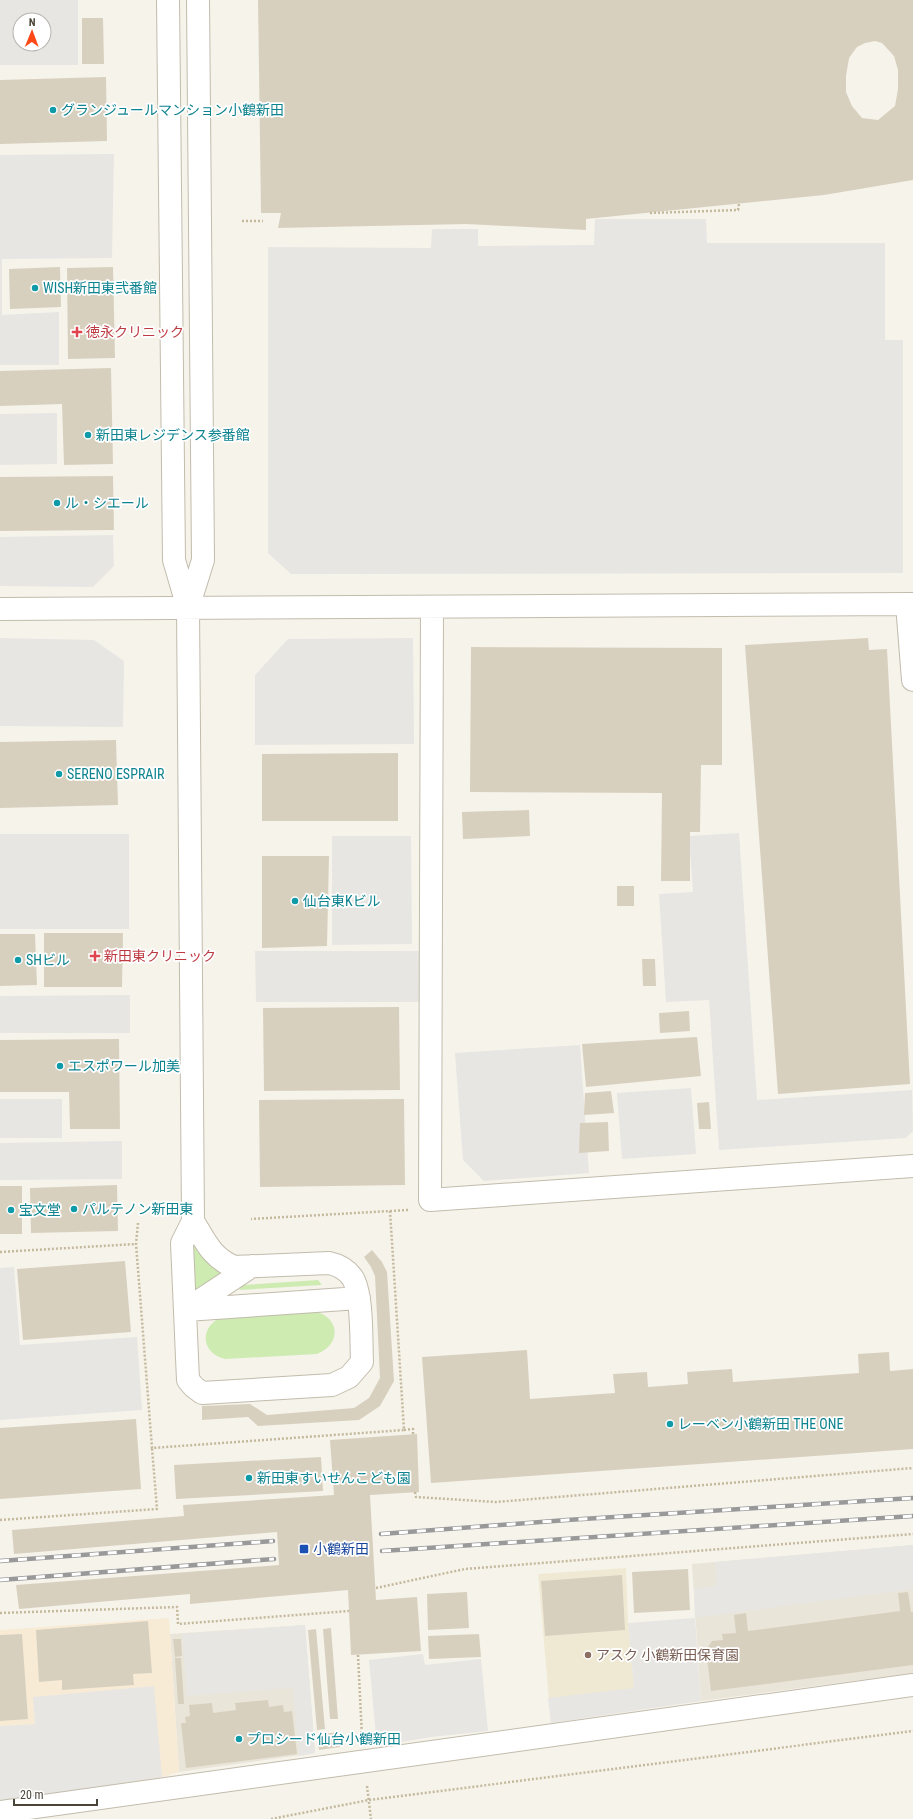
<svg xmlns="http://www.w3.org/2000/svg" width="913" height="1819" font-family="'Roboto Condensed','Noto Sans JP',sans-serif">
<rect width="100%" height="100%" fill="#f6f3eb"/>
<path fill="#eae5d9" d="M913 1545V1673L701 1701 692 1564Z
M305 1625 315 1753 179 1772 170 1634Z"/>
<path fill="#f8ebd6" d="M169 1618 179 1772 162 1777 0 1802V1630Z"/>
<path fill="#efe9d4" d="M626 1568 628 1623 634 1688 551 1723 538 1574Z"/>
<path fill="#ceebb2" d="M196 1246 208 1263 224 1274 196 1291 194 1289 193 1247Z
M318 1280 322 1285 239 1290 243 1285Z
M314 1311C340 1317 342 1344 317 1354L225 1359C201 1353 199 1328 221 1317Z"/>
<path fill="#e7e6e2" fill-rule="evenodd" d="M0 0H78V65H0ZM20 20H44V44H20Z
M114 154 112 258 2 259V315L59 312V365H0V155Z
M595 219H706L707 243H885V340H903V573L291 574 268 553V247L431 248 432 229H478V246L594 245Z
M57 413V464L0 465V414Z
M113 535 114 566 93 587 0 586V537Z
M0 638 94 640 124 661 123 727 0 726Z
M413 638 414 744 255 745V675L288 639Z
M739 833 757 1100 912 1090 913 1131 906 1138 719 1150 709 1000 666 1002 659 894 693 892 689 836Z
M0 834H129V929H0Z
M332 836H411L412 944 332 945Z
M255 951H419L420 1002H256Z
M130 995V1033H0V996Z
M580 1045 589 1173 484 1181 463 1160 455 1053Z
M691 1088 696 1154 622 1159 617 1093Z
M0 1099H62V1138H0Z
M122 1141V1179L0 1180V1143Z
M14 1267 20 1345 137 1337 142 1410 0 1420V1268Z
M913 1545V1589L695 1618 701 1701 551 1723 548 1698 634 1688 628 1623 695 1618 694 1588 716 1586 715 1562Z
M305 1625 315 1753 299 1756 293 1688 187 1696 182 1634Z
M423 1654 425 1665 481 1659 488 1731 431 1737 377 1746 369 1660Z
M154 1686 162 1777 0 1802V1726L35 1724 33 1697Z"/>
<path fill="#d8d0bf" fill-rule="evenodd" d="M258 0H913V180L824 195 586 219V230L466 224 278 228 281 213H261ZM875 41 882 43 894 56 898 70V89L895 106 878 120 862 118 852 106 846 92V76L849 58 857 47 865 43Z
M82 18H103L104 64H82Z
M106 77 107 141 0 144V80Z
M60 267 61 307 10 309 9 269Z
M113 267 115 358 68 359 67 268Z
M111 368 113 464 64 465 62 404 0 406V371Z
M113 476 114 530 0 531V477Z
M868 638 869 650 887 649 910 1084 778 1094 745 645Z
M471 647 722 648V765H701L700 832H690V881H661L662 793 470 792Z
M116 740 118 805 0 808V742Z
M398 753V821H262V754Z
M529 810 530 836 463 839 462 812Z
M262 856H329L327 946 262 948Z
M617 886H634V906H617Z
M44 933H123L122 987H44Z
M0 934H35L37 985 0 986Z
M642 959H655L656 986H643Z
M399 1007 400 1090 264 1091 263 1008Z
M689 1011 690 1031 660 1033 659 1013Z
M697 1037 701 1076 586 1087 582 1044Z
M119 1039 120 1129H70L69 1092H0V1040Z
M611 1091 614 1113 584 1115 585 1093Z
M404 1099 405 1185 260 1187 259 1100Z
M709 1102 711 1129H699L697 1103Z
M608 1122 609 1151 579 1153 580 1123Z
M117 1185 118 1231 31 1233 30 1188Z
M0 1186H22V1234H0Z
M372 1250 382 1262 387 1272 394 1381 380 1406 359 1420 258 1426 248 1417 202 1420V1406L250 1404 267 1415 354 1408 369 1398 380 1378 375 1276 371 1267 364 1257Z
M125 1261 131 1332 23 1340 17 1269Z
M527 1350 530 1399 615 1393 613 1374 647 1372 648 1387 688 1384 687 1372 732 1369 733 1382 859 1373 858 1354 889 1352 890 1371 913 1369V1449L431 1483 422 1357Z
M136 1419 141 1489 0 1499V1428Z
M417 1434 419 1492 370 1495 376 1600 417 1597 421 1651 351 1655 348 1590 190 1604V1594L19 1609 16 1585 279 1565 277 1532 14 1554 12 1530 184 1516 183 1505 334 1495 330 1440Z
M321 1457 323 1491 176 1499 174 1465Z
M688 1569 690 1610 634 1613 632 1572Z
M622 1575 625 1630 545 1636 541 1581Z
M467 1592 469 1628 428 1630 427 1594Z
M908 1592 911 1612H913V1665L711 1691 706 1650 712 1641 723 1640 722 1634 736 1633 734 1615 746 1613 748 1631 900 1611 898 1593Z
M148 1621 152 1673 133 1674 134 1685 62 1690V1680L39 1682 36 1630Z
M331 1628 338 1719H330L323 1629Z
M316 1629 325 1729 317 1730 308 1630Z
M22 1634 28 1719 0 1721V1635Z
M479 1634 481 1657 429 1659 428 1636Z
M173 1639H181L182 1656 175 1657Z
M175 1658H181L184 1704H178Z
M268 1700 269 1707 283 1705 284 1712 292 1711 297 1754 186 1768 181 1723H186L185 1717 190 1716 189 1705 212 1703 213 1713 236 1710 235 1703Z
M338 1732 340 1747 319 1750 317 1735Z"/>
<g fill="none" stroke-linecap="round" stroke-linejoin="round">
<defs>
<path id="minor" d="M168 0 174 560 188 608 193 1221 182 1243 188 1380 194 1387 202 1393 332 1385 349 1377 362 1362C361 1342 363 1293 352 1277 346 1269 339 1265 329 1263L234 1267C211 1257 206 1242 193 1221
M907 604 913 680
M432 607 430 1200 913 1166
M188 608 203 560 198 0
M0 609 913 604
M187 1309 252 1266
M186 1310 359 1298
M0 1812 913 1685"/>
</defs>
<use href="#minor" stroke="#c2bcac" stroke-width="24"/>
<path stroke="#c4b99d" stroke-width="2.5" stroke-dasharray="2 2" stroke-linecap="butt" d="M650 213 738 210 739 204
M242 221H263
M390 1211 408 1210
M138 1223 136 1244 152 1448 404 1430 390 1211 251 1219
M0 1252 136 1244
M404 1430 413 1429V1435
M415 1492 416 1497 496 1502 913 1468
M0 1520 157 1509 152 1448
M376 1588 465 1569 913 1534
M0 1613 177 1607 178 1624 349 1611
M358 1655 362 1737
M367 1786 371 1819
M271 1819 369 1800 913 1731"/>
<use href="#minor" stroke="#fff" stroke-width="22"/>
<defs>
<path id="rail" d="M381 1534 567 1520 913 1498
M382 1551 913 1516
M0 1561 273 1541
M0 1580 274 1559"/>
</defs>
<use href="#rail" stroke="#999" stroke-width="4.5"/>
<use href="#rail" stroke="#fff" stroke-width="3" stroke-dasharray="9" stroke-linecap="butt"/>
</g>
<g fill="#0f9aa8" stroke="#fff" stroke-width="1.5">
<circle cx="53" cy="110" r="4"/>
<circle cx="35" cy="288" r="4"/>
<circle cx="88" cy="435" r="4"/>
<circle cx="57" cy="503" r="4"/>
<circle cx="59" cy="774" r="4"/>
<circle cx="295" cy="901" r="4"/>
<circle cx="18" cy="960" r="4"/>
<circle cx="60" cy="1066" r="4"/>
<circle cx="74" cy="1209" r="4"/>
<circle cx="11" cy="1210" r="4"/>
<circle cx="670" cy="1424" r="4"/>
<circle cx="249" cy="1478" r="4"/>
<circle cx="239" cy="1739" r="4"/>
</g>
<g fill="#e0444e" stroke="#fff" stroke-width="1.5">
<path d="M75 326h4v4h4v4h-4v4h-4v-4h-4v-4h4z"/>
<path d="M93 950h4v4h4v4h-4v4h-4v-4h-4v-4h4z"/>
</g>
<rect fill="#1a4fb4" stroke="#fff" stroke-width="1.5" x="299" y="1544" width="10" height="10" rx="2"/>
<circle fill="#8d6e63" stroke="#fff" stroke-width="1.5" cx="588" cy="1655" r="4"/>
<g text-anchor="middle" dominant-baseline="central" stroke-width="3.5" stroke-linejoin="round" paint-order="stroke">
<g font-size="14" fill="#0d838f" stroke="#fff" text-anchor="start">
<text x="61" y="110">グランジュールマンション小鶴新田</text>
<text x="43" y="288">WISH新田東弐番館</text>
<text x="96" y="435">新田東レジデンス参番館</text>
<text x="65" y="503">ル・シエール</text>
<text x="67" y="774">SERENO ESPRAIR</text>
<text x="303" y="901">仙台東Kビル</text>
<text x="26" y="960">SHビル</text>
<text x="68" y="1066">エスポワール加美</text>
<text x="82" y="1209">パルテノン新田東</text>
<text x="19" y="1210">宝文堂</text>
<text x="678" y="1424">レーベン小鶴新田 THE ONE</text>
<text x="257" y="1478">新田東すいせんこども園</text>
<text x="247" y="1739">プロシード仙台小鶴新田</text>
</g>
<g font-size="14" fill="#be3a42" stroke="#fff" text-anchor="start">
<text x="86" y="332">徳永クリニック</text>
<text x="104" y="956">新田東クリニック</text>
</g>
<g font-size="14" fill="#164399" stroke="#fff" text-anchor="start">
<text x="313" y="1549">小鶴新田</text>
</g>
<g font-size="14" fill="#785e54" stroke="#fff" text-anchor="start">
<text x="596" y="1655">アスク 小鶴新田保育園</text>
</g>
</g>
<g transform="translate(32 32) rotate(1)"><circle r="19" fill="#ffffff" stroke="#b7b4af"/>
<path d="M0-3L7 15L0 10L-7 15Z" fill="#ff4818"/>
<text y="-6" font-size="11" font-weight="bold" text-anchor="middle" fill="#4b4438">N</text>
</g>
<path d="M14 1799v6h83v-6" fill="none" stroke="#4b4438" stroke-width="2"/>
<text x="20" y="1799" font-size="12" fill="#4b4438" stroke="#ffffff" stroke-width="3" paint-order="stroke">20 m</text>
</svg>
